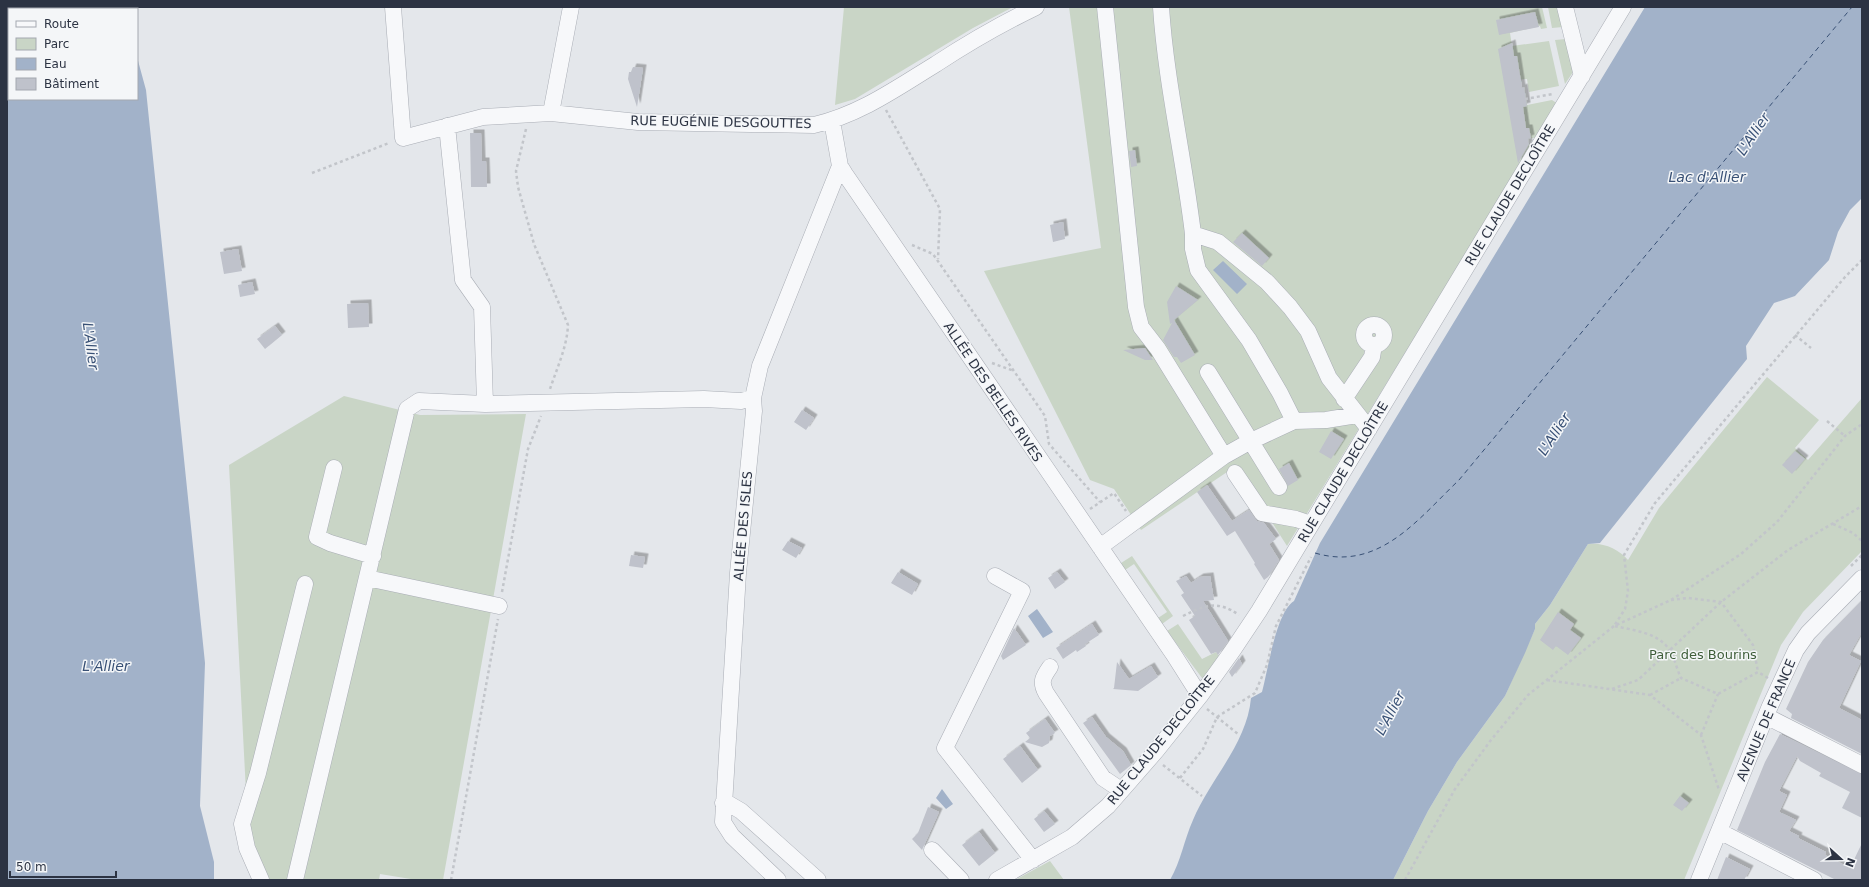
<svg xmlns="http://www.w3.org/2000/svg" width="1869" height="887" font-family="'DejaVu Sans',sans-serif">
<defs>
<filter id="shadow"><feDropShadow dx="3.5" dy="-3.5" stdDeviation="0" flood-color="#0004"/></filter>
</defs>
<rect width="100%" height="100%" fill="#e4e7eb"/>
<path fill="#c9d5c6" d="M844 7H1013L973 28 855 99 835 105Z
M1069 7H1542L1547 28 1541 29 1540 26 1510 33 1512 46 1549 41 1559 86 1529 92 1527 79 1518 80 1522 88 1524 87 1527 105 1552 100 1558 104 1538 137 1528 139 1530 146 1526 155 1287 546 1236 466 1141 530 1114 489 1090 480 984 271 1101 248Z
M1548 7H1559L1563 27 1552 28Z
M1566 39 1573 72 1565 84 1555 40Z
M1767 377 1819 420 1795 448 1808 460 1862 398V551L1803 612 1781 645 1684 880H1393L1428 811 1457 762 1505 696 1535 629V624L1550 605 1588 544C1603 542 1619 549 1628 560L1659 508Z
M344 396 420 415 526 414 443 880H417L380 874 379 880H254L250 869 229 465Z
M1132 556 1173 616 1162 624 1158 618 1167 612 1134 564 1125 570 1121 563Z
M1178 624 1202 659 1216 652 1220 657 1205 682 1167 631Z
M1050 861 1064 880H1015Z"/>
<path fill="#a2b2c9" d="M7 7H123V9H9V99H137V57L146 90 205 663 200 806 214 862V880H7Z
M1645 7H1862V198L1850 210 1838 232 1829 260 1795 296 1774 303 1746 346 1747 359 1600 543 1588 544 1550 605 1535 624V629L1525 653 1505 696 1457 762 1428 811 1393 880H1170C1181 861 1184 840 1193 820 1210 779 1247 744 1251 698L1262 692C1268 670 1276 612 1294 601L1320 543Z
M1223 261 1247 284 1237 294 1213 270Z
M1037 609 1053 632 1043 638 1028 616Z
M942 789 953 804 946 809 936 798Z"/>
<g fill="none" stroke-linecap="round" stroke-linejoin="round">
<path stroke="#385075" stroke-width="1" stroke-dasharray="5 4" stroke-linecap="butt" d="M1315 553C1379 572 1418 519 1459 480L1852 7"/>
</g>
<path fill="#bfc2cb" filter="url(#shadow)" d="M1535 12 1539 27 1499 35 1496 20Z
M1512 43 1514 56H1517L1522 88 1524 87 1527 106 1523 107 1526 128H1529L1531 138 1528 139 1529 144 1518 163 1498 49Z
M633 67 643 68 637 107 628 79 629 72H631Z
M470 133H481L482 161H486L487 187H471Z
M1135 150 1137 166 1131 167 1129 151Z
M1063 222 1065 239 1053 242 1050 225Z
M1242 233 1269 258 1262 266 1233 242Z
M238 249 242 271 224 274 220 252Z
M252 282 255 294 240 297 238 285Z
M1176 286 1198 300 1174 320 1195 355 1181 363 1177 357H1174L1163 340 1172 323 1170 324 1167 302Z
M368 303 369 327 348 328 347 304Z
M275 326 282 335 265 349 257 339Z
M1145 348 1153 360H1145L1123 350Z
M802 410 814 418 806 430 794 422Z
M1331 431 1344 439 1331 459 1319 452Z
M1795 451 1805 459 1792 474 1782 465Z
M1289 463 1298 480 1288 486 1279 469Z
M1207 485 1232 521 1249 510 1257 521 1264 523 1276 539 1269 544 1279 560 1268 577 1264 580 1254 564 1255 563 1235 531 1227 536 1197 492Z
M788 541 802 548 796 558 782 550Z
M631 555 645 557 643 568 629 566Z
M898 572 918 584 912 595 891 583Z
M1057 572 1065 582 1055 589 1048 578Z
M1186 576 1191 583 1200 577 1210 576 1214 600 1203 601 1228 641 1218 655 1216 652 1211 654 1189 620 1195 616 1181 595 1184 593 1176 581Z
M1862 600V632L1849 655 1861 661 1839 708 1862 720V754L1791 718 1792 714 1786 709 1808 662 1823 640Z
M1558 612 1574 624 1570 630 1581 638 1568 655 1556 646 1553 650 1540 640Z
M1092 624 1099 635 1085 644 1086 646 1077 652 1076 650 1063 659 1056 648Z
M1014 628 1026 645 1003 660 1001 656Z
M1239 658 1242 664 1232 677 1229 672Z
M1117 662 1129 679 1151 666 1158 677 1138 691 1113 689 1114 688Z
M1092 717 1106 737 1123 751 1131 765 1120 774 1083 723Z
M1045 719 1055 733 1050 736 1049 743 1042 747 1025 742 1030 738 1026 733Z
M1780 734 1862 774V818L1842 808 1850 792 1819 776 1821 773 1800 761 1797 756 1779 791 1787 795 1779 812 1796 820 1789 831 1799 836 1798 838 1826 852 1825 855 1850 868 1862 843V880H1836L1737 830 1765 762Z
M1020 746 1038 770 1022 783 1003 759Z
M1680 796 1689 803 1682 811 1673 805Z
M928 807 939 812 922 850 912 839 918 833Z
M1044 811 1055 824 1044 832 1034 819Z
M979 832 995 853 979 866 962 845Z
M1726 857 1750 869 1744 880H1717Z"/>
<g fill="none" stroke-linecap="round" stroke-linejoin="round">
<defs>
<path id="minor" d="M393 7 403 138 483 117 551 113 638 122 814 125C859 115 897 88 936 64 968 43 1001 24 1036 7
M1105 7 1136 307 1141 327 1158 349 1224 456
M1161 7C1166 83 1184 158 1193 234L1218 242 1267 282 1290 307 1308 331 1329 378 1369 429
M1565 7 1582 76
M551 113 571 7
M832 121 840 166 845 174 1174 655 1200 696
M447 126 463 280 482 307 485 404
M1193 234V249L1198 270 1249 340 1280 393 1294 421
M1364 335a10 10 0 1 1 20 0a10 10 0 1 1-20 0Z
M1208 372 1279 487
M1344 399 1372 357 1374 345
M334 468 317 537 330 543 373 556
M1235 473 1262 513 1296 519 1311 524
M1100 547 1224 456 1249 442 1294 421 1326 420 1357 415
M995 576 1022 591 945 748 1033 860
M367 578 499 606
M1050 667C1043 677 1040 682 1046 693L1103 778 1121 790
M1766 716 1862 765
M723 803 729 804 741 811 818 880
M1719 831 1814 880
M932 850 961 880
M261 880 247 848 242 824 258 773 305 584
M295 880 407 409 419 401 485 404 704 399 741 401 753 398
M778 880 732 836 723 822 738 573 754 411 753 398 760 366 840 166
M997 880 1072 837 1108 806 1156 751 1200 696 1233 650 1259 611 1623 7
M1699 880 1770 706 1796 650 1808 633 1862 578"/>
</defs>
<use href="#minor" stroke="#a9adb5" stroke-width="17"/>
<path stroke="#c2c5ca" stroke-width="2.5" stroke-dasharray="3 3" stroke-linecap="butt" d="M1525 99 1553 94
M886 110 940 209 938 259
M526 129 516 171 518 187 534 244 568 325C567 347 557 368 550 389
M312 173 389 143
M912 245 933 254 1045 416 1049 444 1100 502
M1795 335 1811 348
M992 363 1014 371
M1827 421 1845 436
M1090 509 1114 493 1126 511
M1833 524 1853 533 1862 541
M1851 566 1862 555
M502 592 528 449 541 416
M1671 600 1688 598 1721 602 1753 645 1758 672
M1183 616C1205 605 1218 600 1239 615
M1768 678 1758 672 1718 694 1681 678C1677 670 1675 659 1670 651 1660 633 1633 630 1614 626L1625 609 1628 591 1624 555 1655 503 1845 277 1862 260
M1547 680 1650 695 1701 735 1719 790
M1612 689 1638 680 1721 602 1788 550 1862 506
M1650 695 1681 678
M1207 709 1238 734
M1701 735 1718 694
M1163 765 1202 796
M1180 778 1203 749 1217 717 1255 693 1267 665 1276 626 1311 557
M451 880 498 619
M1405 880 1455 789 1491 740 1528 695 1614 626 1671 600 1741 554 1777 522 1845 436 1862 424"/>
<use href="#minor" stroke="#f7f8fa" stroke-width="16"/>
</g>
<g text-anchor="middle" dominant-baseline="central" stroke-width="3" stroke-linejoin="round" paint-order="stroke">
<g font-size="13" fill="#2c3343" stroke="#f4f6f8">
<text transform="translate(721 122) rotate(1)">RUE EUGÉNIE DESGOUTTES</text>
<text transform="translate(1510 195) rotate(-59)">RUE CLAUDE DECLOÎTRE</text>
<text transform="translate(993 392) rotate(56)">ALLÉE DES BELLES RIVES</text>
<text transform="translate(1343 472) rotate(-59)">RUE CLAUDE DECLOÎTRE</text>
<text transform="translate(743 526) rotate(-85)">ALLÉE DES ISLES</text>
<text transform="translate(1766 720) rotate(-67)">AVENUE DE FRANCE</text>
<text transform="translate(1161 740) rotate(-51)">RUE CLAUDE DECLOÎTRE</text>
</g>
<g font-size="13" fill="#3f5e3a" stroke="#f4f6f8">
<text x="1703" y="654">Parc des Bourins</text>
</g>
<g font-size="14" font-style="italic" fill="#385075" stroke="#f4f6f8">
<text transform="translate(1753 134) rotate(-56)">L'Allier</text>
<text x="1707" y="177">Lac d'Allier</text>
<text transform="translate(91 346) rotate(82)">L'Allier</text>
<text transform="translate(1554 434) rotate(-57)">L'Allier</text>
<text x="106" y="666">L'Allier</text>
<text transform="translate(1390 713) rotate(-62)">L'Allier</text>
</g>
</g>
<rect width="1869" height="887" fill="none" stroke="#2c3343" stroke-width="16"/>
<rect x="8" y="8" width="130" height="92" fill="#f4f6f8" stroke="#a4a8b0"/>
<rect x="16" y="21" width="20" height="6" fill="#f7f8fa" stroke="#a4a8b0"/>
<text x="44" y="28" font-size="12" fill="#2c3343">Route</text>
<rect x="16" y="38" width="20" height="12" fill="#c9d5c6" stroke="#a4a8b0"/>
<text x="44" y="48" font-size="12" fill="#2c3343">Parc</text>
<rect x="16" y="58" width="20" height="12" fill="#a2b2c9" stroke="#a4a8b0"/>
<text x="44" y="68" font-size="12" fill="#2c3343">Eau</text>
<rect x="16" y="78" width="20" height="12" fill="#bfc2cb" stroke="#a4a8b0"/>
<text x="44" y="88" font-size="12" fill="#2c3343">Bâtiment</text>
<g transform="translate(1841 859) rotate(111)" stroke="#f4f6f8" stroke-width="3" paint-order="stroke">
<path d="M0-3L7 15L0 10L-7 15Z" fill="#2c3343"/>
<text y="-6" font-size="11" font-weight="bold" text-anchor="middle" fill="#2c3343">N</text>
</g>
<path d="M10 871v6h106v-6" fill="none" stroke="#2c3343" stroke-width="2"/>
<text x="16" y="871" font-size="12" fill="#2c3343" stroke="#f4f6f8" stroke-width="3" paint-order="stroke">50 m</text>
</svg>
